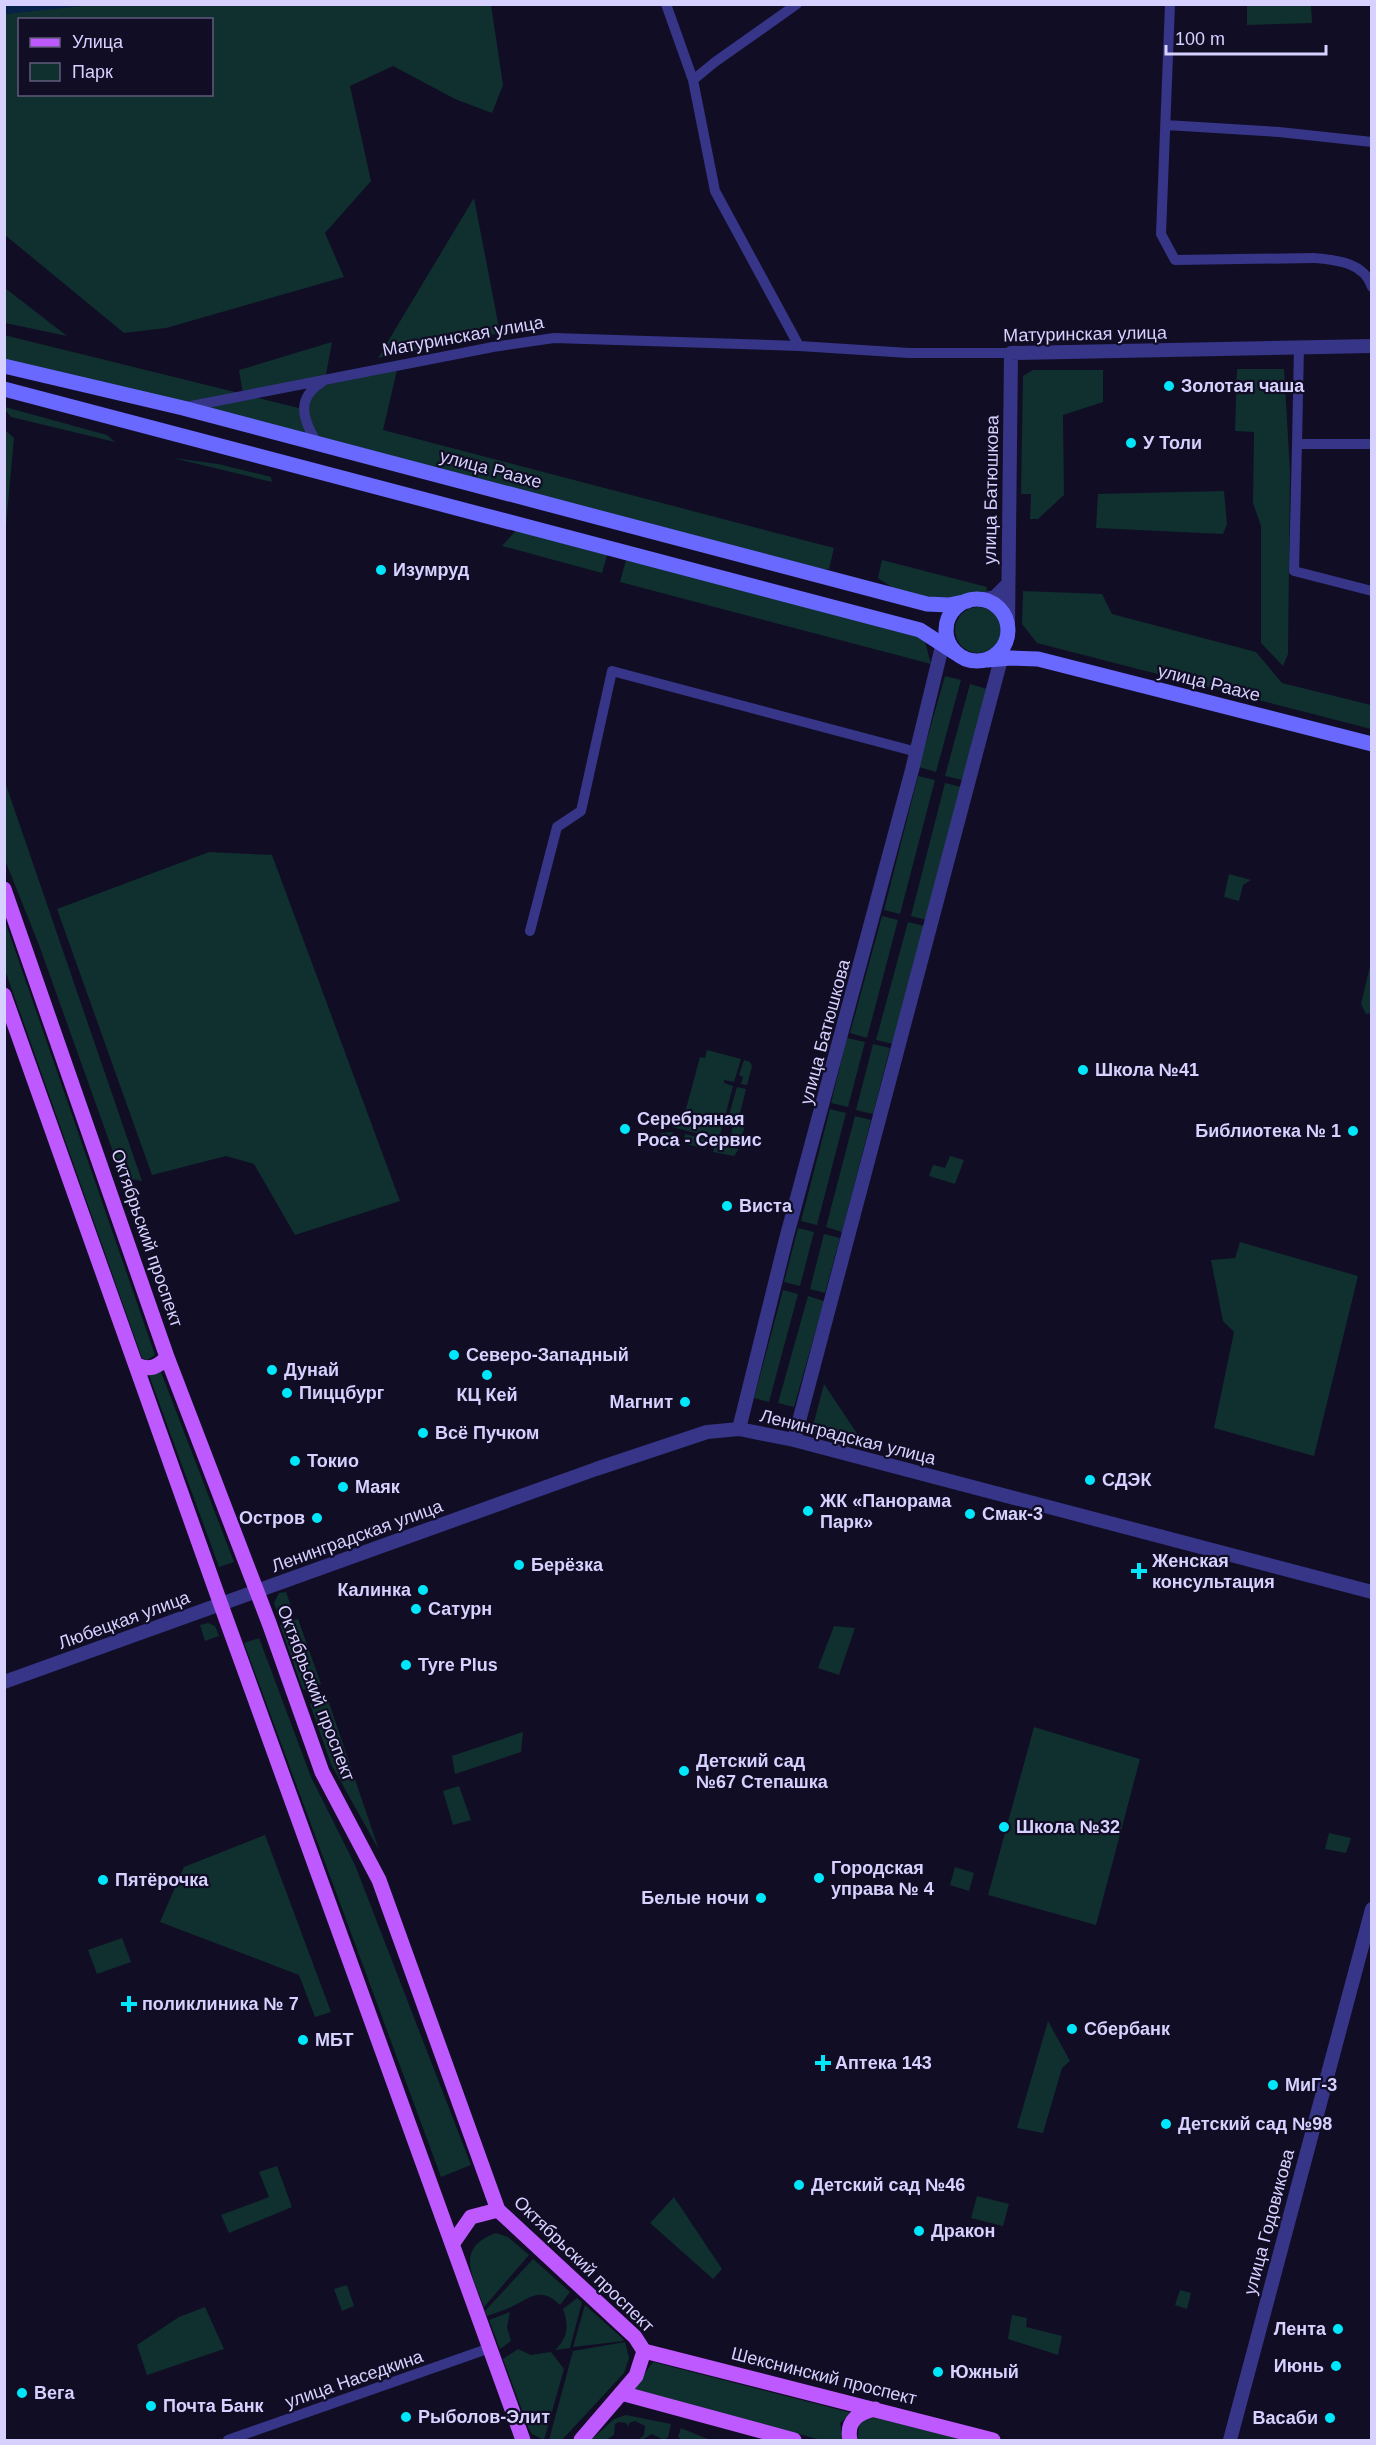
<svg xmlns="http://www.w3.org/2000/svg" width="1376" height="2445" font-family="Helvetica,sans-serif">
<rect width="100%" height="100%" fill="#110d25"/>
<path fill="#0f302e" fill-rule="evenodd" d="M92 4 491 5 503 85 492 113 455 99 393 66 350 86 371 181 325 233 344 277 166 328 124 333 5 235 4 14ZM20 20H212V94H20Z
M1247 5H1311L1312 23 1247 25Z
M474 198 500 333 378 358Z
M4 288H5L67 336 5 323Z
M4 335 243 394 239 370 332 342 325 380 398 366 383 430 834 548 829 569H794L5 366ZM313 388 303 409 246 395Z
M1237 369H1284L1290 471 1288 654 1283 666 1261 643V526L1253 503 1254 432 1235 431Z
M1033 370H1103V402L1063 415 1064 495 1038 519H1030L1031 494H1021L1023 376Z
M5 407 107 435 115 442 11 417 5 410Z
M5 430 14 438 5 536Z
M173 458 218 464 271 477 272 482Z
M1224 491 1227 524 1223 534 1096 528 1098 494Z
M521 525 609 548 602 573 502 546Z
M628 553 921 627 931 664 620 582Z
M882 560 987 587 985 601 910 600 878 578Z
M1023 591 1102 594 1112 614 1256 652 1282 683 1371 705V729L1037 643 1022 624Z
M955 630a23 23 0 1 1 46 0a23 23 0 1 1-46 0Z
M945 676 961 680 936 772 919 767Z
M970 684 987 689 962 780 945 776Z
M918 776 935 780 900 914 884 910Z
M5 782 142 1181 122 1177 39 945 5 860Z
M945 783 961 787 927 920 911 916Z
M209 852 272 855 400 1201 295 1235 254 1164 226 1156 152 1175 57 909Z
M1229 874 1251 880 1243 885 1239 901 1224 897Z
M882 916 898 920 867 1038 850 1033Z
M4 918 155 1355 147 1360 142 1358 5 970Z
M908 922 924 926 893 1044 876 1040Z
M1371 962V1013L1366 1014 1361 1004Z
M847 1038 865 1042 848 1107 831 1103Z
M873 1044 890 1048 873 1114 856 1110Z
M707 1050 741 1059 734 1082 724 1080V1083L733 1086 719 1139 672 1127 675 1118 683 1120 700 1057 705 1058Z
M744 1060 750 1062 752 1066 747 1085 741 1084 743 1077 739 1075Z
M737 1087 746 1089 739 1118 745 1125 740 1145 722 1140 724 1134 731 1135 733 1124 727 1122Z
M830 1109 846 1113 817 1225 801 1221Z
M855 1116 871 1120 842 1232 826 1227Z
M673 1132 669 1149 661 1147 659 1141 661 1133Z
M685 1134 709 1140 706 1149 683 1143Z
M716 1142 739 1149 734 1156 713 1152Z
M950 1156 964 1160 955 1184 929 1176 933 1165 945 1168Z
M798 1228 814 1232 800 1286 784 1282Z
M824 1234 840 1238 825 1293 810 1289Z
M1240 1242 1358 1276 1314 1456 1214 1428 1234 1332 1223 1321 1211 1260 1235 1258Z
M783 1290 798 1294 769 1402 754 1398Z
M808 1296 824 1301 794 1407 778 1403Z
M161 1372 234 1562 219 1567 149 1375Z
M824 1384 866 1447 811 1433Z
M286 1592 292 1609 278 1614 274 1603 279 1593Z
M298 1619 321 1684 303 1690 280 1625Z
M208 1623 215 1626 219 1636 205 1641 200 1625Z
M834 1626 855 1628 839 1675 818 1668Z
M259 1638 311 1777 355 1865 471 2165 441 2177 244 1643Z
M327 1697 379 1850 331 1764 310 1704Z
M1034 1727 1140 1759 1096 1925 988 1895Z
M523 1732 521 1752 455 1774 452 1756Z
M459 1786 471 1820 453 1825 443 1791Z
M1329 1833 1351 1838 1346 1853 1325 1849Z
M265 1835 331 2012 315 2017 299 1975 160 1922 184 1867Z
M955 1867 974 1873 969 1891 950 1885Z
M122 1938 131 1962 97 1974 88 1950Z
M1048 2021 1070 2061 1062 2068 1043 2133 1017 2128Z
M277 2166 292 2207 229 2233 221 2215 269 2197 259 2172Z
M977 2196 1009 2204 1003 2226 971 2218Z
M674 2197 722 2269 713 2279 650 2223Z
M496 2233 508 2237 529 2255 484 2307C473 2276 454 2248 496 2233Z
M533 2259 570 2292 560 2305C540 2285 529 2299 511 2307 503 2311 495 2313 487 2316L485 2311Z
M347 2285 354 2306 342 2311 334 2289Z
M1180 2290 1191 2293 1187 2309 1175 2305Z
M577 2298 582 2302 570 2348 555 2350C568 2338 569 2325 563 2309Z
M585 2305 622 2338 624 2341 573 2347Z
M205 2307 224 2349 147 2375 137 2345 179 2317Z
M510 2312 507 2327 511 2341 500 2349 489 2320Z
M1012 2315 1027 2318 1026 2327 1062 2336 1058 2355 1008 2339Z
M625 2342 629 2358 624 2373 562 2440H549L573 2351Z
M518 2349 531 2355 551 2352 564 2369 544 2440 532 2434 529 2429 503 2359Z
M653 2362 852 2413 840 2423 843 2440H821L633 2390Z
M626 2415 671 2424 668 2437 664 2440 652 2434 642 2440 640 2438 644 2435 645 2426 635 2421 629 2423 628 2427 626 2423 619 2422 615 2424 614 2435 606 2440H591L614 2419Z
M871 2416 965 2440H858L859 2424Z
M681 2428 710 2440H682L678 2437Z"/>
<path fill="#082149" d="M5 4H92V5L5 14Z"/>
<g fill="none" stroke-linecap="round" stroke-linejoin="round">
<path stroke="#363588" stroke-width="10" d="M666 4 693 80
M797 4 715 62 693 80 715 191 799 346
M1170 4 1161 234 1175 260 1314 258C1336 260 1364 262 1372 287
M1166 125 1279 132 1372 142
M1299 346 1297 444H1372
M186 407 493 347 554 338 799 346 909 353H1011
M317 443C303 420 295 399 322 382
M1297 444 1294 571 1372 591
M530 931 557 827 581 811 612 671 917 752
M228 2440 490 2348"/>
<path stroke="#363588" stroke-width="14" d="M980 600 995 597 1007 585
M1008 627 1011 353 1372 346
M739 1429 786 1239 912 770 947 626
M794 1440 1005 644
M4 1682 596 1469 707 1432 739 1429 794 1440 1372 1592
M1230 2440 1372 1909"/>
<path stroke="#6968ff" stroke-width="15" d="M4 366 183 408 927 604 949 605 968 601
M4 389 920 630 957 654
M946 630a31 31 0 1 1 62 0a31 31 0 1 1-62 0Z
M987 660 1011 658 1038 659 1372 744"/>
<path stroke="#be58ff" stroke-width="15" d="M4 889 167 1357 269 1623 322 1772 379 1880 498 2210 635 2337 644 2351 636 2376 581 2440
M4 995 221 1605 523 2440
M137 1365C150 1371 158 1367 167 1357
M453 2243 471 2217 498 2210
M644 2351 993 2440
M621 2393 794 2440
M850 2440C846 2421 858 2413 875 2409"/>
</g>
<g fill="#00e7fc" stroke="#110d25" stroke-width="2">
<circle cx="1169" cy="386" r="6"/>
<circle cx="1131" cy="443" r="6"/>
<circle cx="381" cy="570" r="6"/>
<circle cx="1083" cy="1070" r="6"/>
<circle cx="625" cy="1129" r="6"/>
<circle cx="1353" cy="1131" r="6"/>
<circle cx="727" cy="1206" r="6"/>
<circle cx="454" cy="1355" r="6"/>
<circle cx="272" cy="1370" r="6"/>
<circle cx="487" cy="1375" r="6"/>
<circle cx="287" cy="1393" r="6"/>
<circle cx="685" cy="1402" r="6"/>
<circle cx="423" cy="1433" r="6"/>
<circle cx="295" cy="1461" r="6"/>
<circle cx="1090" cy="1480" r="6"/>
<circle cx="343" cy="1487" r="6"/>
<circle cx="808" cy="1511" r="6"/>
<circle cx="970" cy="1514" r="6"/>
<circle cx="317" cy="1518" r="6"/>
<circle cx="519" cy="1565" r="6"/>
<path d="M1136 1562h6v6h6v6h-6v6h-6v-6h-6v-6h6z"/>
<circle cx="423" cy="1590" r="6"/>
<circle cx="416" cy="1609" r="6"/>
<circle cx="406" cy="1665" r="6"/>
<circle cx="684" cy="1771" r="6"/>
<circle cx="1004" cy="1827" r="6"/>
<circle cx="819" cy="1878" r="6"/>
<circle cx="103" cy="1880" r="6"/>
<circle cx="761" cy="1898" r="6"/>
<path d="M126 1995h6v6h6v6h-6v6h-6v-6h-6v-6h6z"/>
<circle cx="1072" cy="2029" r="6"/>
<circle cx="303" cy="2040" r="6"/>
<path d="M820 2054h6v6h6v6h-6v6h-6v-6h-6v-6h6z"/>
<circle cx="1273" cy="2085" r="6"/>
<circle cx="1166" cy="2124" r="6"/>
<circle cx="799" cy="2185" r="6"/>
<circle cx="919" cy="2231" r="6"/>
<circle cx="1338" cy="2329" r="6"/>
<circle cx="1336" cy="2366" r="6"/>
<circle cx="938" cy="2372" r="6"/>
<circle cx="22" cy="2393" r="6"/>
<circle cx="151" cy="2406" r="6"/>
<circle cx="406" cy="2417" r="6"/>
<circle cx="1330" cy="2418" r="6"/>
</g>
<g text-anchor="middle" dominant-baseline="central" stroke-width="4.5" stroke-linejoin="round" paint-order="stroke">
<g font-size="18" fill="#d6d1ff" stroke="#110d25">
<text transform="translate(1085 334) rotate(-1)">Матуринская улица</text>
<text transform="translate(463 336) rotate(-10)">Матуринская улица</text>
<text transform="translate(491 469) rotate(15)">улица Раахе</text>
<text transform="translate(991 490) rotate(-89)">улица Батюшкова</text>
<text transform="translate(1209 683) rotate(14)">улица Раахе</text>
<text transform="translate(825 1032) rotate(-75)">улица Батюшкова</text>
<text transform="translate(147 1238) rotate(71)">Октябрьский проспект</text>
<text transform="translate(848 1437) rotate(14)">Ленинградская улица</text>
<text transform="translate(357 1536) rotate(-20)">Ленинградская улица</text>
<text transform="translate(124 1620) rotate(-20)">Любецкая улица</text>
<text transform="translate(316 1693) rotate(69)">Октябрьский проспект</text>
<text transform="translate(1269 2222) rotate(-75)">улица Годовикова</text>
<text transform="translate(584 2264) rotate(44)">Октябрьский проспект</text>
<text transform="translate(824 2376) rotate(14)">Шекснинский проспект</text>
<text transform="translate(354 2379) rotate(-19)">улица Наседкина</text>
</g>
<g font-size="18" font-weight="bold" fill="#d6d1ff" stroke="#110d25" text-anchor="start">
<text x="1181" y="386">Золотая чаша</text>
<text x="1143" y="443">У Толи</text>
<text x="393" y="570">Изумруд</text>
<text x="1095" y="1070">Школа №41</text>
<text x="637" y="1119">Серебряная<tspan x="637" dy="21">Роса - Сервис</tspan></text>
<text x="1341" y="1131" text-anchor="end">Библиотека № 1</text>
<text x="739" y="1206">Виста</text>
<text x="466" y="1355">Северо-Западный</text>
<text x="284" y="1370">Дунай</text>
<text x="299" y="1393">Пиццбург</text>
<text x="487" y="1395" text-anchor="middle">КЦ Кей</text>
<text x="673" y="1402" text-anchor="end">Магнит</text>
<text x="435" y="1433">Всё Пучком</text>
<text x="307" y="1461">Токио</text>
<text x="1102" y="1480">СДЭК</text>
<text x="355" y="1487">Маяк</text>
<text x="820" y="1501">ЖК «Панорама<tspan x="820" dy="21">Парк»</tspan></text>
<text x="982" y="1514">Смак-3</text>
<text x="305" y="1518" text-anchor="end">Остров</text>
<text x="1152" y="1561">Женская<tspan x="1152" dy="21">консультация</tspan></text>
<text x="531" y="1565">Берёзка</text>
<text x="411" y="1590" text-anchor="end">Калинка</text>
<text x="428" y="1609">Сатурн</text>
<text x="418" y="1665">Tyre Plus</text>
<text x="696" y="1761">Детский сад<tspan x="696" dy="21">№67 Степашка</tspan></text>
<text x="1016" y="1827">Школа №32</text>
<text x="831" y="1868">Городская<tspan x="831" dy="21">управа № 4</tspan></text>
<text x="115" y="1880">Пятёрочка</text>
<text x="749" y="1898" text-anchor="end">Белые ночи</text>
<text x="142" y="2004">поликлиника № 7</text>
<text x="1084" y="2029">Сбербанк</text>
<text x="315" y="2040">МБТ</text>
<text x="835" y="2063">Аптека 143</text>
<text x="1285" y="2085">МиГ-3</text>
<text x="1178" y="2124">Детский сад №98</text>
<text x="811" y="2185">Детский сад №46</text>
<text x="931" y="2231">Дракон</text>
<text x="1326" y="2329" text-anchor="end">Лента</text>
<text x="1324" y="2366" text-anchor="end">Июнь</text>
<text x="950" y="2372">Южный</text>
<text x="34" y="2393">Вега</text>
<text x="163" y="2406">Почта Банк</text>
<text x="418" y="2417">Рыболов-Элит</text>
<text x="1318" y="2418" text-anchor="end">Васаби</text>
</g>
</g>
<rect width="1376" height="2445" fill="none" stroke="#d6d1ff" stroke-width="12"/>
<rect x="18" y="18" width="195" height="78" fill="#110d25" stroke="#605b7c" stroke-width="1.5"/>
<rect x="30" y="38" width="30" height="9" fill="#be58ff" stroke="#605b7c" stroke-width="1.5"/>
<text x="72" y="48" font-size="18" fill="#d6d1ff">Улица</text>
<rect x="30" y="63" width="30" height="18" fill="#0f302e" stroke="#605b7c" stroke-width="1.5"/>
<text x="72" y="78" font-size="18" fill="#d6d1ff">Парк</text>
<path d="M1166 45v9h160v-9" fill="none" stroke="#d6d1ff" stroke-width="3"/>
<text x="1175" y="45" font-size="18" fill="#d6d1ff" stroke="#110d25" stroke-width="4.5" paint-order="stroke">100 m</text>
</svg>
